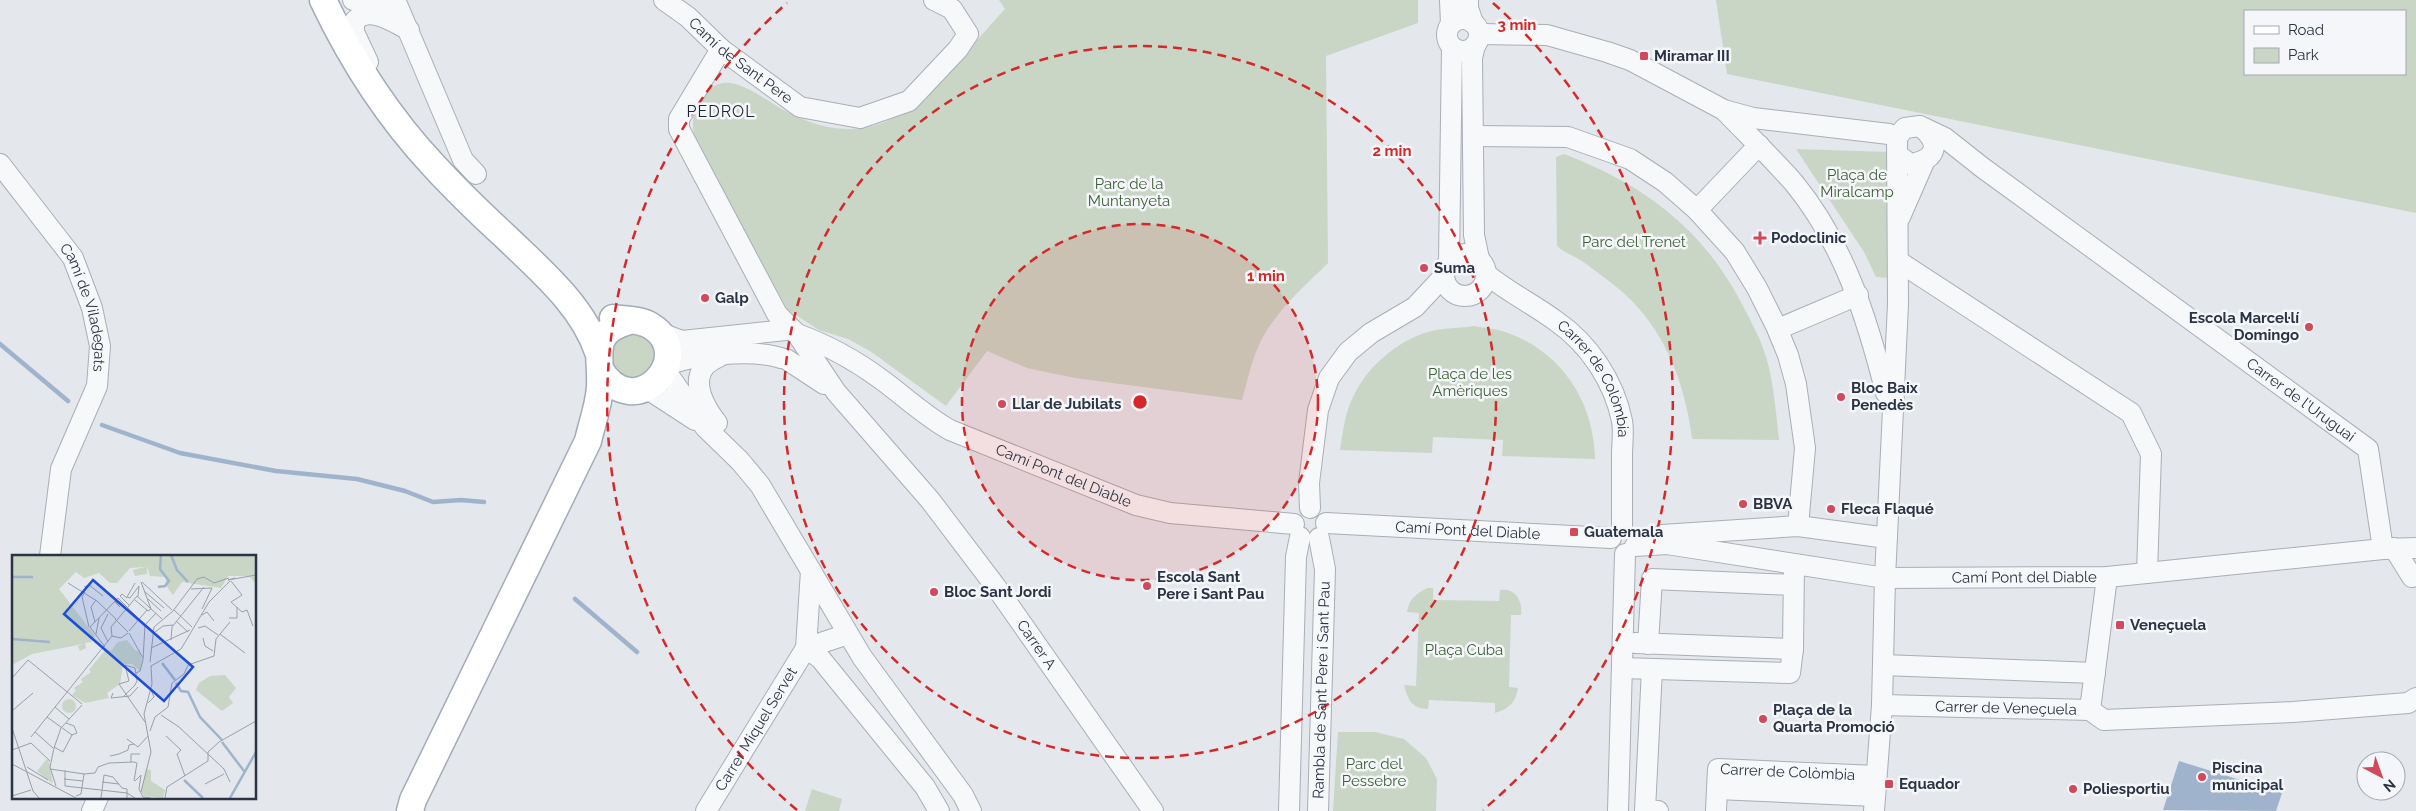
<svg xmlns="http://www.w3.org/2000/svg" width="2416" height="811" font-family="Raleway,sans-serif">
<rect width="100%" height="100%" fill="#e4e7ec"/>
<path fill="#c9d6c5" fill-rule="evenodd" d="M999 0H1418V23L1326 56 1328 263C1303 288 1274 312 1259 345 1251 362 1247 382 1242 400L1075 378 1027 368 987 351 946 406 870 351 848 339 819 330 788 310 744 233 695 137C687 115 704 79 731 83 746 86 759 95 772 103 804 123 838 136 876 125 918 114 975 41 1005 9Z
M1716 0H2416V213L1727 74ZM2245 11H2405V74H2245Z
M1796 149 1888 152 1891 278 1876 277 1864 252Z
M1564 154C1645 185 1704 229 1744 308 1753 325 1762 342 1767 360 1774 386 1776 413 1779 440L1692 439C1685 380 1662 322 1614 285 1602 276 1590 266 1577 258 1570 254 1563 252 1557 246L1556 157Z
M1474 326C1485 328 1498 329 1508 333 1563 353 1594 403 1595 459L1502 456 1503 440 1433 437 1432 453 1340 450C1343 431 1345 412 1354 395 1368 365 1403 336 1436 330 1448 328 1462 328 1474 326Z
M624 331 649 337 657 356 642 379 614 375 606 350Z
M1427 588H1433V600L1499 601 1500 590C1515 588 1523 600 1521 615H1511L1509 687 1518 688C1516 702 1509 709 1495 713V703L1429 700 1428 709C1412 709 1408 700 1404 685L1416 686 1419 613 1407 612C1409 599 1416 594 1427 588Z
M1338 732H1375L1404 739 1426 758 1437 779 1436 811H1333Z
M812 789 842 799 839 811H805Z"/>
<path fill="#9fb4cc" d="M2179 761 2282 793 2276 811 2163 810Z"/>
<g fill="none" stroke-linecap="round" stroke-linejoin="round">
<path stroke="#9fb4cc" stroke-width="4.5" d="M0 344 68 401
M102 425 180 453 276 471 357 479 405 491 433 502 461 500 484 502
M575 599 637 652"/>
<defs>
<g id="minor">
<path d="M353 0 383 6"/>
<path id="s1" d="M664 0 688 17 721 49 800 107 860 118 909 101 958 49 968 34 952 9 934 0"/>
<path d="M1450 0 1451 24"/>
<path d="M1468 0V8L1473 23"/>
<path d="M396 2 463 160 476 174"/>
<circle cx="1463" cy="35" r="16"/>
<path d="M1479 34 1547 35 1607 52 1630 60 1724 110 1753 118 1889 134 1897 137"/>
<path d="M1475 45 1472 58 1474 235 1479 259"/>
<path id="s2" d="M721 49 679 119V129L777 314 797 334 836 392 930 500 996 587 1153 811"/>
<path d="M368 62 354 32V22C368 4 393 22 409 30"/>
<path d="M1725 111C1748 135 1772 158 1794 183 1844 244 1867 318 1886 393"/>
<path id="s3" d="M1924 128 1945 138 1983 168 2368 449 2383 549"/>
<path d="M1473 136 1568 137 1630 159 1665 182 1697 210 1735 252 1757 288 1776 326 1788 355 1796 384 1805 448 1798 526"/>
<path id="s4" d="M0 164 73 258 92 308 100 346 97 386 61 469 50 556"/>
<path d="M1697 210 1759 145"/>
<path d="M1900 217 1924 162"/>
<circle cx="1465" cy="275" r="21"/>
<path d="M1449 261 1452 47"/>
<path d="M1898 261 2131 413 2151 454 2147 573"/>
<path id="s5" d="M1486 274C1508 292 1533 304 1556 321 1589 344 1614 381 1622 421 1624 431 1622 444 1622 455 1622 479 1622 503 1622 528"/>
<path d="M1778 329 1858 295"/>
<path d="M658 332 682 341 786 330"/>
<path id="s6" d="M797 334C828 345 855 360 882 380 904 396 925 416 950 430L1136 505 1170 513 1294 524"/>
<path d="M786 359 824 384"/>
<path d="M666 366C693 354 753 349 781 358"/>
<path d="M665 370 705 427 740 461 760 485 862 657 963 795 971 811"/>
<path d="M646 388 695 420"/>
<path d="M717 423C706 409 690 383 705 366 709 361 717 358 722 355"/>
<path d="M1310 508 1309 483 1318 410 1329 378 1348 352 1371 333 1415 307 1444 276"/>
<path id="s7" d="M1326 523 1611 538"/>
<path d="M1662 535 1798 526 1887 538"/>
<path id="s8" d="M1635 546 1667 544 1885 578 2107 577 2383 549 2416 548"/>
<path d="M2394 548 2412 577 2416 576"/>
<path d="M1635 643 1793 649"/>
<path d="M1648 644 1652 579 1793 585"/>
<path d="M806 648 820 658 925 787 939 811"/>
<path d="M806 648 848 634"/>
<path d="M1883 665 2095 673"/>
<path d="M1622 668 1790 673 1793 649 1794 565"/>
<path d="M1652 669 1645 810 1658 811"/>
<path id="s9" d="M1882 705 2090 710 2107 577"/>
<path d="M2090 710 2104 720 2293 712 2408 703 2416 698"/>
<path id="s10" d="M1875 796 1717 789 1718 769 1876 776"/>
<path d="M92 811 98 797"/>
<path id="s11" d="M706 811 806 648 811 571"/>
<path d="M1289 811 1296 557 1300 537"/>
<path id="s12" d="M1318 811 1325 569 1319 538"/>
<path d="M1618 811 1625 554"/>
<path d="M1716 811 1717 789"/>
<path d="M1874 811 1882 705 1885 578 1898 304 1897 137 1905 128 1920 126C1942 143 1937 160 1910 164L1898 155"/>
</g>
<path id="major" d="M323 0C352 61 388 117 434 166 457 191 482 215 507 238 541 271 583 306 598 352
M600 369C634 427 699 356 651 326 640 319 625 320 613 318
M410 811 413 800 588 441C592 423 599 405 600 387 602 355 588 333 629 321"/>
</defs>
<use href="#minor" stroke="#a9aeb7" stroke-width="22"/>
<use href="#major" stroke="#a3abb8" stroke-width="29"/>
<use href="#minor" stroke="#f7f8fa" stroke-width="20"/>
<use href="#major" stroke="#fff" stroke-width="26"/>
</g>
<circle cx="1140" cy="402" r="178" fill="#d62828" fill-opacity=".12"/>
<g fill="none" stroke="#d62828" stroke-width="2.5" stroke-dasharray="9 6">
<circle cx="1140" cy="402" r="178"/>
<circle cx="1140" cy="402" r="356"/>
<path d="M797 810A533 533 0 0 1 787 3M1493 3A533 533 0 0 1 1483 810"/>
</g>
<g fill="#d1495b" stroke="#f4f6f9" stroke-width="2">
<rect x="1639" y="51" width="10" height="10" rx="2.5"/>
<path d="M1757.5 230.5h5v5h5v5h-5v5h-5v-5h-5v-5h5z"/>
<circle cx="1424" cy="268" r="5"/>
<circle cx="705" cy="298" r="5"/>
<circle cx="2309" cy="327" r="5"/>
<circle cx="1841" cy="397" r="5"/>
<circle cx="1002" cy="404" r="5"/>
<circle cx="1743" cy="504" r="5"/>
<circle cx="1831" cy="509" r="5"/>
<rect x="1569" y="527" width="10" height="10" rx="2.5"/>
<circle cx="1147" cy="586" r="5"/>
<circle cx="934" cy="592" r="5"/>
<rect x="2115" y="620" width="10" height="10" rx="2.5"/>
<circle cx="1763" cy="719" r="5"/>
<circle cx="2202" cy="777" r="5"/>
<rect x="1884" y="779" width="10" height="10" rx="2.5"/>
<circle cx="2073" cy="789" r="5"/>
</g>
<g text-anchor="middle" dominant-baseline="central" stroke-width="5" stroke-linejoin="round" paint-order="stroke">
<g font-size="15" font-weight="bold" fill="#2b3445" stroke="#f4f6f9" text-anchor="start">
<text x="1654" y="56">Miramar III</text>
<text x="1771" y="238">Podoclinic</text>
<text x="1434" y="268">Suma</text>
<text x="715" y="298">Galp</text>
<text x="2299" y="318" text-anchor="end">Escola Marcel·lí<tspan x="2299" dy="17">Domingo</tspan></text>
<text x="1851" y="388">Bloc Baix<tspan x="1851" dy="17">Penedès</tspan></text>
<text x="1012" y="404">Llar de Jubilats</text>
<text x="1753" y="504">BBVA</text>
<text x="1841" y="509">Fleca Flaqué</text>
<text x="1584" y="532">Guatemala</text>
<text x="1157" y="577">Escola Sant<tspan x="1157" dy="17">Pere i Sant Pau</tspan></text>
<text x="944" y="592">Bloc Sant Jordi</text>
<text x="2130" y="625">Veneçuela</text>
<text x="1773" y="710">Plaça de la<tspan x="1773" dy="17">Quarta Promoció</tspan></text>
<text x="2212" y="768">Piscina<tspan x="2212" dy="17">municipal</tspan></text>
<text x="1899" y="784">Equador</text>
<text x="2083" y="789">Poliesportiu</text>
</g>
<g font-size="15" fill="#2b3445" stroke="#f4f6f9">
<text stroke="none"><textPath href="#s1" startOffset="98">Camí de Sant Pere</textPath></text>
<text stroke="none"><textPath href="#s4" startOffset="170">Camí de Viladegats</textPath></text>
<text stroke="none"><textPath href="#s5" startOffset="156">Carrer de Colòmbia</textPath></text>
<text stroke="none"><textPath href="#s3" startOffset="465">Carrer de l'Uruguai</textPath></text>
<text stroke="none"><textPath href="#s6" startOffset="304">Camí Pont del Diable</textPath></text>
<text stroke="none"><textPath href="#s7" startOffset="142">Camí Pont del Diable</textPath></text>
<text stroke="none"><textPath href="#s8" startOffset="392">Camí Pont del Diable</textPath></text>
<text stroke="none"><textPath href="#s2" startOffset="722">Carrer A</textPath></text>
<text stroke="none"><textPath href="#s12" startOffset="121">Rambla de Sant Pere i Sant Pau</textPath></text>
<text stroke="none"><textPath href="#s9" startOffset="124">Carrer de Veneçuela</textPath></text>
<text stroke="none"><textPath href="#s11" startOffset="96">Carrer Miquel Servet</textPath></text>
<text stroke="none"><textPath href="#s10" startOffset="248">Carrer de Colòmbia</textPath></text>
</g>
<g font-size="15" fill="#3f6138" stroke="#f4f6f9">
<text x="1857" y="175">Plaça de<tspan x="1857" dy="17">Miralcamp</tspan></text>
<text x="1129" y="184">Parc de la<tspan x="1129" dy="17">Muntanyeta</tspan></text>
<text x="1634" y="242">Parc del Trenet</text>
<text x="1470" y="374">Plaça de les<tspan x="1470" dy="17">Amèriques</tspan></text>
<text x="1464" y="650">Plaça Cuba</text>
<text x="1374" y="764">Parc del<tspan x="1374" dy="17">Pessebre</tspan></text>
</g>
<g font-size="16" letter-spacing="1" fill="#1d2536" stroke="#f4f6f9">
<text x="721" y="111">PEDROL</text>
</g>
</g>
<g transform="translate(12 555)">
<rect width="244" height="244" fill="#e4e7ec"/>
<path d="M0 0H244V29L237 21H216L209 33 170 27 161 40 153 29 155 22 138 21 135 11V19L123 21 121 15 133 12 118 13 105 28H98L87 18 72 23 64 17 47 34 83 81 79 87 73 88 74 93 68 96 66 91 71 89 20 99 0 110ZM115 85 124 96 127 95 130 105 128 116 120 109H111L108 129 95 138 97 143 73 148 60 140 64 135 62 133 71 127 69 124 79 117 77 115 94 94 99 96 106 87ZM213 120 224 133 217 142 221 148 210 156 184 135 187 128 198 121ZM50 151a7 7 0 1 1 14 0a7 7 0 1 1-14 0ZM35 204 37 206 41 229 25 216ZM134 214 139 215V226L153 235 151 243 132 241 129 236Z" fill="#c9d6c5"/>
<path fill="none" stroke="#9fb4cc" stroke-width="2.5" d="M159 0 165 15 176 27M0 22H21M146 32 153 31 157 26 148 14 149 0M0 84 38 87M150 108 163 125M164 128 169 136 176 137 188 162 210 185M210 187 232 216M172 225 191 243M218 243 244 197"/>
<path fill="none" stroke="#9a9fa9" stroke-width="1" d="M223 23 216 25 244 20M219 26 230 40 219 47 230 57 235 55 241 71M130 27 160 55M56 28 85 46 104 64M72 32 77 30 91 41M179 34 200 33 190 54M132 36 152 53M73 37 70 42 77 72M115 42 118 43 127 31 126 41M115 42 123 28M115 43 110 39 108 41 117 50M136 44 149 56M123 45 136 56 139 54 129 27M102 46 108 52 103 46M116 52 125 41 150 64M162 55 180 72M190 60 195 57 202 66M217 63H225V52M103 64 116 77M105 65 115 53M164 66 176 77M83 67 79 52 84 45M78 72 106 43 133 70M78 72 93 92M186 73 193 71 206 80M117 76 135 55M143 77 151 71 161 70M117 78 131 103M84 79 87 63M208 79 233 98M100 81 99 72 104 66M191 83 193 91 201 96M159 85 160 72 192 32M96 87 89 73 96 59M139 93 178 75M138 107 142 72 161 56 185 24 192 22 202 28 217 23M124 118 128 116 131 105 133 70 144 58M0 123 16 105 70 149M123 130 125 126 123 113 113 110 117 126 107 129 133 167M101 138 99 143 118 141 126 132M112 141 123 130M136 148 142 142 139 135M43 152 57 164M1 155 21 138M149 160 167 172 212 214 218 227M35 162 60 180M0 173 21 236 27 243M138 176 143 162 156 152 160 128 172 119 176 110 202 101 204 84 218 67M23 177 41 193M154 181 169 195 165 199 173 221M19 182 100 81 109 83 116 78M115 184 126 192 136 181M19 188 38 206M42 192 51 197 60 180 65 178 62 171 54 168M0 195 19 188M98 201 107 199 116 195 117 190 122 189M119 207V199H128M0 209 64 243M15 212 36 225M38 214 72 219 69 239 64 241M53 215V231L115 238 123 243M72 219 83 218 86 212 97 208 122 207 125 208 122 226M52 224 71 226M123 226 129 220 127 234 131 242 139 243M90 227 107 229M193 229 212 219M44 231 38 212 42 193 49 173 70 150M129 237 139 197 132 159 140 129 139 111 169 94 197 47 218 26M0 241 19 235M89 243 92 220 101 222 110 233 115 234V243M153 243 155 232 196 206V197L207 187 244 166"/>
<path fill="#1d4ed8" fill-opacity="0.15" stroke="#1d4ed8" stroke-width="2.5" d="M81 25 181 112 152 146 52 59Z"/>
<rect width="244" height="244" fill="none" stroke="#2b3445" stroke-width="2.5"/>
</g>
<circle cx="1140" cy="402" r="8" fill="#d62828" stroke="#f4f6f9" stroke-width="2.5"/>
<g font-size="15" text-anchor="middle" font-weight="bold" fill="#d62828" stroke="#f4f6f9" stroke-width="5" stroke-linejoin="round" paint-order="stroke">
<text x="1517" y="30">3 min</text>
<text x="1392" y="156">2 min</text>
<text x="1266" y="281">1 min</text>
</g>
<rect x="2244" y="10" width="162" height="65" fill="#f4f6f9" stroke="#a4a8b1"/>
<rect x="2254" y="26" width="25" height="8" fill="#ffffff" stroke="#a4a8b1"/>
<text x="2288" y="35" font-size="15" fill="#2b3445">Road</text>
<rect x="2254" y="48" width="25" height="15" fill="#c9d6c5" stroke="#a4a8b1"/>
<text x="2288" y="60" font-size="15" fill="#2b3445">Park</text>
<g transform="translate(2381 776) rotate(139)"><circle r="24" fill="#f4f6f9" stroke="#a4a8b1"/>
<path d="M0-4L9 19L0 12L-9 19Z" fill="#d1495b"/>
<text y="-8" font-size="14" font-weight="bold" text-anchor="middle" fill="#2b3445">N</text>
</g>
</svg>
